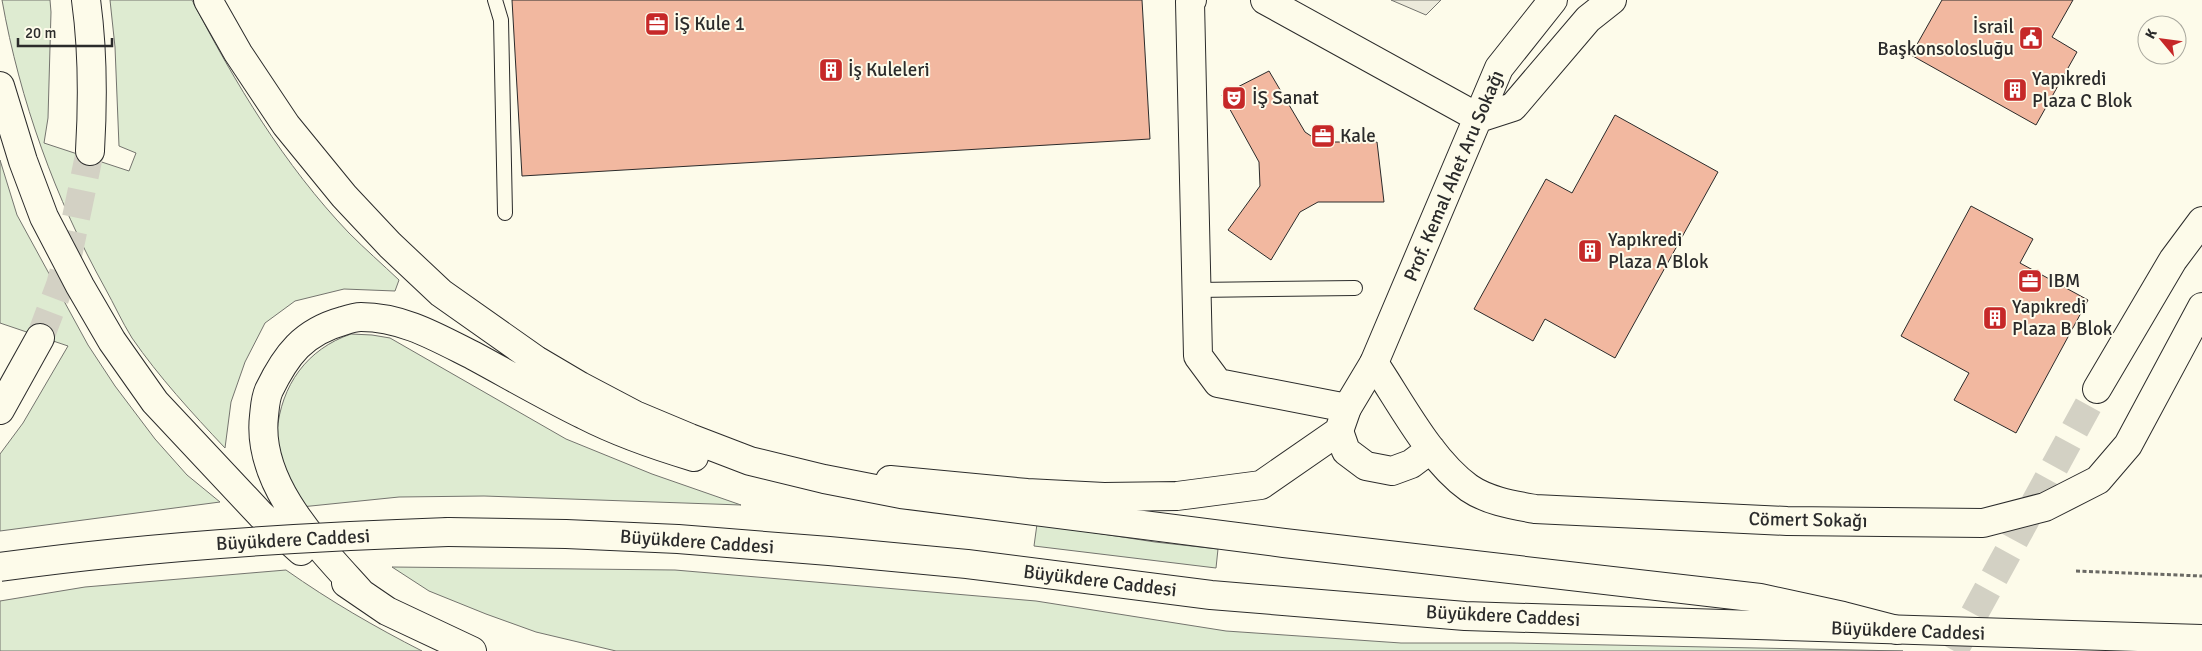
<svg xmlns="http://www.w3.org/2000/svg" width="2202" height="651" font-family="Signika,sans-serif">
<rect width="100%" height="100%" fill="#fdfbea"/>
<path fill="#deebd1" stroke="#74746e" d="M2 0H50L51 12 48 118 44 143 129 171 136 153 119 146 115 47 110 0H192C235 83 284 165 349 233 365 249 382 264 399 280L395 291 344 289 295 301 265 323 245 362 231 402 225 448C192 413 159 377 132 338 122 322 114 304 105 288 55 198 20 101 2 0Z
M0 160 17 215 88 345 115 386 155 439 187 475 220 502 0 531V454L23 423 68 346 0 323Z
M351 334 372 335 390 338 566 439 652 474 741 505 484 496 399 497 301 507C296 494 277 462 276 451 275 445 277 437 277 432 281 385 307 349 351 334Z
M1037 524 1155 542 1218 549 1216 568 1034 546Z
M392 567 675 570 1036 601 1226 631 1401 643H1512L1903 651H616L536 632 486 614 429 591Z
M286 570C330 601 375 627 422 651H0V601L85 587Z"/>
<path fill="#eceadb" stroke="#74746e" d="M1391 0H1441L1426 15Z"/>
<path fill="#f2b8a0" stroke="#2b2b2b" d="M512 0H1142L1150 139 522 176Z
M1942 0H2073L2052 37 2077 52 2036 125 1911 55Z
M1269 71 1305 132 1320 142H1377L1384 202H1318L1300 212 1271 260 1228 230 1260 186 1259 162 1222 95Z
M1615 115 1718 172 1615 358 1545 319 1533 341 1474 309 1546 179 1572 193Z
M1971 206 2033 239 2020 263 2088 300 2016 433 1954 400 1969 373 1901 336Z"/>
<g fill="none" stroke-linecap="round" stroke-linejoin="round">
<path stroke="#d3d1c4" stroke-width="28" stroke-dasharray="28 14" stroke-linecap="butt" d="M1954 651 2097 389"/>
<path stroke="#d3d1c4" stroke-width="28" stroke-dasharray="28 14" stroke-linecap="butt" d="M40 338 60 285 69 251 90 151"/>
<defs>
<path id="lane" d="M495 0 501 20 505 213
M1196 290 1355 288"/>
<path id="street" d="M1192 0 1190 2 1198 356 1218 383 1347 408
M1265 0 1479 118
M1374 363C1401 403 1430 460 1469 488 1488 501 1513 505 1535 509L1787 521 1983 523 2045 507 2098 480 2128 445 2202 307
M1339 431 1346 451 1366 466 1392 471 1411 464 1431 449"/>
<path id="secondary" d="M1479 118 1513 107 1588 19 1612 0
M2097 389 2173 260 2202 221
M890 480 1027 493 1104 497 1177 496 1261 485 1339 431 1347 408 1374 363 1499 68 1553 0"/>
<path id="primary" d="M448 532 566 534 678 539 829 551 967 564 1211 595 1465 616 2202 639"/>
<path id="highway" d="M86 0C93 50 93 100 90 151
M208 0 238 53 286 125 344 196 390 245 441 293 536 360 580 386 635 415 690 438 750 461 824 479 901 494 1284 543 1760 598 1843 616 1897 630
M0 86 23 161 44 217 80 286 112 341 155 402 261 515 301 551
M0 410 40 338
M346 583 387 611 472 651
M361 593C319 546 256 485 264 416 265 407 265 399 269 390 286 355 303 332 343 321 349 319 355 317 361 317 403 317 438 338 474 356 511 376 547 397 584 415 619 433 657 446 694 457"/>
</defs>
<use href="#lane" stroke="#2b2b2b" stroke-width="16"/>
<use href="#street" stroke="#2b2b2b" stroke-width="30"/>
<use href="#secondary" stroke="#2b2b2b" stroke-width="30"/>
<use href="#primary" stroke="#2b2b2b" stroke-width="30"/>
<use href="#highway" stroke="#2b2b2b" stroke-width="30"/>
<path stroke="#6a6964" stroke-width="3" stroke-dasharray="4 2.5" stroke-linecap="butt" d="M2076 571 2202 576"/>
<use href="#lane" stroke="#fdfbea" stroke-width="14"/>
<use href="#street" stroke="#fdfbea" stroke-width="28"/>
<use href="#secondary" stroke="#fdfbea" stroke-width="28"/>
<use href="#primary" stroke="#fdfbea" stroke-width="28"/>
<use href="#highway" stroke="#fdfbea" stroke-width="28"/>
<defs>
<path id="primary-bridge" d="M0 567C149 546 298 537 448 532"/>
</defs>
<use href="#primary-bridge" stroke="#2b2b2b" stroke-width="30" stroke-linecap="butt"/>
<use href="#primary-bridge" stroke="#fdfbea" stroke-width="28"/>
</g>
<defs>
<symbol id="office-square" viewBox="-11 -11 22 22"><rect x="-9" y="-9" width="18" height="18" rx="4" fill="#c62828" stroke="#fdfbea"/><path d="M-6-3h4V-5.5h4V-3h4V5H-6ZM-1-4.5V-3h2v-1.5ZM-6 0V1H6V0Z" fill="#fff"/></symbol>
<symbol id="civic-square" viewBox="-11 -11 22 22"><rect x="-9" y="-9" width="18" height="18" rx="4" fill="#c62828" stroke="#fdfbea"/><path d="M-.6-6.5H3V-4.5H.6V-3L4-1V1h2V6H-6V1h2V-1L-.6-3ZM-1.2 2.5V6h2.4V2.5Z" fill="#fff"/></symbol>
<symbol id="building-square" viewBox="-11 -11 22 22"><rect x="-9" y="-9" width="18" height="18" rx="4" fill="#c62828" stroke="#fdfbea"/><path d="M-4-6H4V6H1V3H-1V6H-4ZM-2.5-4.3h1.7v1.8h-1.7ZM.8-4.3h1.7v1.8H.8ZM-2.5-1h1.7V.8h-1.7ZM.8-1h1.7V.8H.8Z" fill="#fff"/></symbol>
<symbol id="theatre-square" viewBox="-11 -11 22 22"><rect x="-9" y="-9" width="18" height="18" rx="4" fill="#c62828" stroke="#fdfbea"/><path d="M-5-5.5Q0-4 5-5.5V0Q5 5 0 6Q-5 5-5 0ZM-3.3-2.5H-1v1.5H-3.3ZM1-2.5H3.3v1.5H1ZM-2.8 1Q0 5.5 2.8 1Z" fill="#fff"/></symbol>
</defs>
<g fill-rule="evenodd">
<use href="#office-square" x="643" y="10" width="28" height="28"/>
<use href="#civic-square" x="2017" y="24" width="28" height="28"/>
<use href="#building-square" x="817" y="56" width="28" height="28"/>
<use href="#building-square" x="2001" y="76" width="28" height="28"/>
<use href="#theatre-square" x="1220" y="84" width="28" height="28"/>
<use href="#office-square" x="1309" y="122" width="28" height="28"/>
<use href="#building-square" x="1576" y="237" width="28" height="28"/>
<use href="#office-square" x="2016" y="267" width="28" height="28"/>
<use href="#building-square" x="1981" y="304" width="28" height="28"/>
</g>
<g text-anchor="middle" dominant-baseline="central" stroke-width="4" stroke-linejoin="round" paint-order="stroke">
<g font-size="19" fill="#2b2b2b" stroke="#fdfbea" text-anchor="start">
<text x="674" y="24">İŞ Kule 1</text>
<text x="2014" y="27" text-anchor="end">İsrail<tspan x="2014" dy="22">Başkonsolosluğu</tspan></text>
<text x="848" y="70">İş Kuleleri</text>
<text x="2032" y="79">Yapıkredi<tspan x="2032" dy="22">Plaza C Blok</tspan></text>
<text x="1252" y="98">İŞ Sanat</text>
<text x="1340" y="136">Kale</text>
<text x="1608" y="240">Yapıkredi<tspan x="1608" dy="22">Plaza A Blok</tspan></text>
<text x="2048" y="281">IBM</text>
<text x="2012" y="307">Yapıkredi<tspan x="2012" dy="22">Plaza B Blok</tspan></text>
</g>
<g font-size="19" fill="#2b2b2b" stroke="#fdfbea">
<text transform="translate(1454 176) rotate(-67)">Prof. Kemal Ahet Aru Sokağı</text>
<text transform="translate(1808 520) rotate(1)">Cömert Sokağı</text>
<text transform="translate(293 540) rotate(-3)">Büyükdere Caddesi</text>
<text transform="translate(697 542) rotate(4)">Büyükdere Caddesi</text>
<text transform="translate(1100 581) rotate(7)">Büyükdere Caddesi</text>
<text transform="translate(1503 616) rotate(3)">Büyükdere Caddesi</text>
<text transform="translate(1908 631) rotate(2)">Büyükdere Caddesi</text>
</g>
</g>
<g transform="translate(2162 40) rotate(299)"><circle r="24" fill="#fdfbea" stroke="#a9a89e"/>
<path d="M0-4L9 19L0 12L-9 19Z" fill="#c62828"/>
<text y="-8" font-size="14" font-weight="bold" text-anchor="middle" fill="#2b2b2b">K</text>
</g>
<path d="M18 38v8h94v-8" fill="none" stroke="#2b2b2b" stroke-width="2.5"/>
<text x="25" y="38" font-size="15" fill="#2b2b2b" stroke="#fdfbea" stroke-width="4" paint-order="stroke">20 m</text>
</svg>
